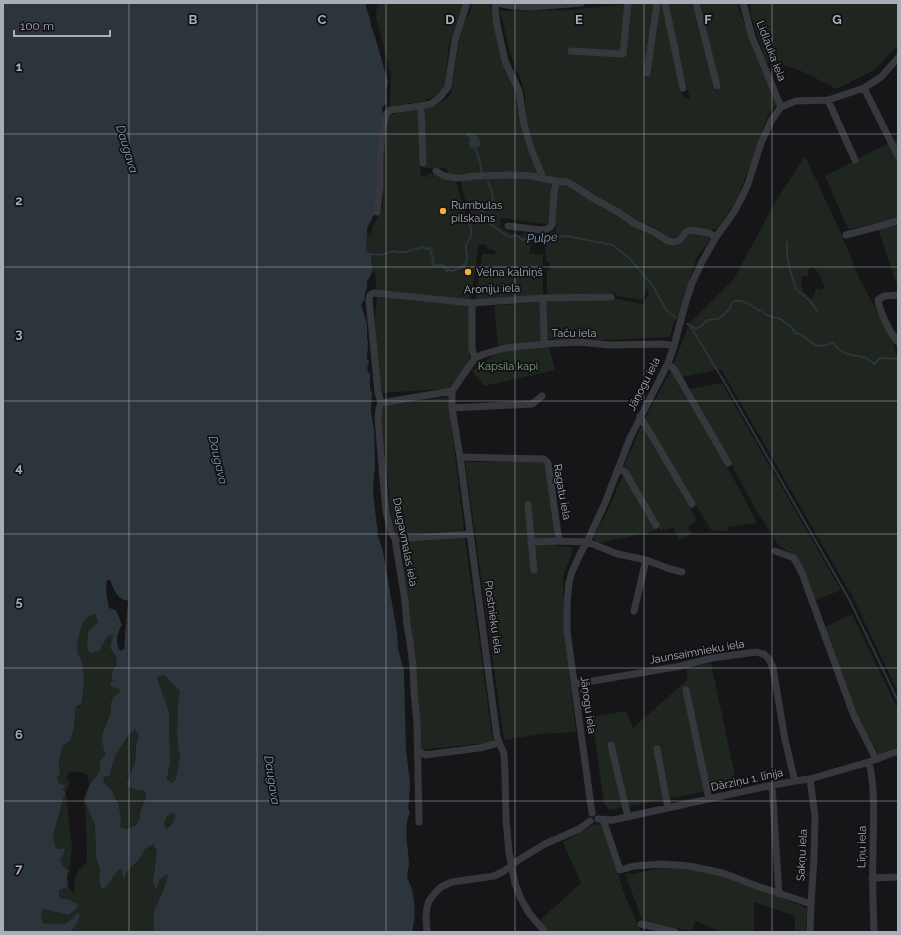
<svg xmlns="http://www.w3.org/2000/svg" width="901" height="935" font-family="Raleway,sans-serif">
<rect width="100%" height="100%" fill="#161618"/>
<path fill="#1e261f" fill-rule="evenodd" d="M377 3H464L449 44 445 86 435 96 424 101 390 106 391 75 376 17Z
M472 3H491L490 5 502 56 517 95 539 175 491 172 456 174 448 173 446 168H424L425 108 443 101 451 94C455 73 456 50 462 29 465 20 471 13 472 3Z
M635 3H655L645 77H648L659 3H664L683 97 690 99 667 3H692L716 91 721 88 697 3H738L739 10 777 104 770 111 762 130 753 158 736 201 717 229 709 230 692 226 686 230 677 238 669 239 656 228 633 219 621 210 544 176 527 127 525 96 521 80 511 56 500 11 570 10 627 4 620 50 568 49 569 53 625 56 630 4Z
M750 3H898V45L886 58 874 70 837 89 801 71 785 65 766 62 751 16Z
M418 109 421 176 428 177V173L439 175V178L456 181 466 216 469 219 472 217 464 196 461 181 486 178 513 177 550 183 553 189 550 225 501 218 500 227 510 233 520 235 527 233 540 235 549 234 556 231 557 184 566 185 590 199 679 243 693 232 709 236 710 240 697 257 678 315 673 325 670 337 606 340 547 339V301L593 298 617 299 644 304 649 292 647 288 642 300 617 296 616 293 547 296V270L550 268 549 262 546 261 545 241 532 239 529 254H543V297L478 300 476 297 482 254H496L494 250 488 249 486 245 480 244 478 248 471 300 377 291 375 273 373 270C374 265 371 260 371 254L366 251 367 233 371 236 372 229 383 206V144L388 117 398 112Z
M898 138V218L848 229 825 176Z
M805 156 840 231 859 278 891 337 898 360V692L852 596 721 369 683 377 674 363 689 324 734 279 774 204ZM812 267C820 272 821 279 825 286L822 290 816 288 814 297 810 298 803 291 801 280 803 276H808V269Z
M898 226V288L878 228Z
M377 297 468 306 469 309V363L448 389 379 393 373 341Z
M540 302 542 340 498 346 494 306Z
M541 347H549L555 370 484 386 472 371 484 361 500 352Z
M671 370 736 483 757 523 728 527V532L711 530 645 419Z
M722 383 734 404 841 590 814 601 796 556 779 546 756 510 690 389Z
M448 397 464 530 397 535 392 522 380 406Z
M642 425 697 520 688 526 691 534 679 540 673 528 660 531 640 493 624 466Z
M465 462H542L548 465 555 546 572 547 573 550 563 577 564 633 575 724 576 732 540 734 504 740Z
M624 473 658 530C638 535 618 538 598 544L593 538 610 506 615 493Z
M465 538 493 742 421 750 414 653 409 621 402 547 400 542Z
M95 614 98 622 88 632 87 647 106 638 110 634 113 635 110 648 116 656 117 663C116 666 112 668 112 671 110 675 117 687 120 690L119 693 113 697 111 703V712L103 732 102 740 105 755 100 762V771L89 786 88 775 80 772H69L66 777 70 783 66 792 70 831 72 848 69 871 63 866 60 861 65 851 64 848 58 849C40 833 78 794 58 782L57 777 60 774 59 760 63 745C65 744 67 743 69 742 74 735 76 716 75 708 78 707 81 706 82 703 85 697 84 668 82 662 82 659 79 657 78 654 76 645 80 628 84 620 87 617 91 615 95 614Z
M852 614 898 710V746L879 755 857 716 825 627Z
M711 663 737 785 610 810 604 804 592 717 626 711 633 728 688 679 686 669Z
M164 675 180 691 178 704 177 730 178 749 180 755 176 779 171 783 167 779 170 762 169 713 157 676Z
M135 729 139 736C134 746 136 753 134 763 133 768 130 774 127 779L137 790 145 791 146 798 141 809 139 821 135 826 126 829 120 827 121 819 119 805 111 789 105 784 103 777 110 776C111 758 124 743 135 729Z
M84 800 95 825 96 857 100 869 99 880 121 868 125 879 128 870 139 860 144 850 153 843 157 851 154 875 155 889 160 878 169 873 165 886 154 911V931L151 932H71L75 925 78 912C75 916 71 921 66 923 60 925 49 924 43 923L41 914 43 909 69 915 78 904 68 899 59 898V890L68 887 74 893 75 877 78 871 87 862V848L86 833V818Z
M170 813H173L176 816 172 824 167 829 165 828C163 823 166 817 170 813Z
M601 824 605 832 625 896 641 932H547L540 920 581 883 563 842 593 825Z
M664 867 694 870 719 875 753 887 807 908 806 932H795V916L754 902V932H720V931L695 921 692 931 643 922 625 874H633Z"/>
<path fill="#2c353c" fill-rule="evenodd" d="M3 3H366V7L370 19 371 26 375 37 388 82 386 92 387 102 382 108 383 113 382 115V121L380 122 379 134 376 211 367 228V233L366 251 371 254C371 268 377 267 367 281 369 287 363 293 365 299L361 305 362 308 367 324V340L368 343 367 358 369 362C367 366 366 370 370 374V388L372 393 371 411 374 430 375 465 373 489 376 520 378 530 377 533 383 552 397 632 398 649 404 671 406 750 410 782 409 803 408 808 410 813C403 825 408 847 409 862 409 868 406 875 408 880 409 882 410 884 411 886 415 901 416 917 412 932H151L154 931V911L165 886 168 874 160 879 156 890 153 883 157 851 153 844 144 850 139 860 128 870 124 880 121 869C111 873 113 884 102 889L99 880 100 869 96 857 95 825 84 800 89 786 100 771V762L105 755 102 740 103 732 111 712V703L113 697 119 693 120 690 117 688 111 687 110 684 113 681C110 669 113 672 117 663L116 656 110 648 113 635H110L106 638 99 651 90 653 87 647 88 632 98 622 95 614C90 615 87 617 84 621 80 628 76 646 78 654 79 657 82 659 82 663 85 674 84 692 82 703L75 708C76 716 74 735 69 742 67 743 65 744 63 745L59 760 60 774 57 777 58 782 61 784 65 785V787L63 789 65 793 53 835 55 846 58 849 64 848 65 851 60 861 63 866 69 871 67 877 68 887 59 890V898L68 899 78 904 77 908 69 915 43 909 41 914 43 923C49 924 60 925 66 923 71 921 75 915 78 912L80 915C78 922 75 926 71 932H3ZM107 580H110C115 591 116 598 128 601L124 649 120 651C115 643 117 632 122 625L116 610 109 608C107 598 105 590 107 580ZM164 675 180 691 178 704 177 730 178 749 180 755 176 779 171 783 167 779 170 762 169 713 165 700 160 687 157 677ZM135 729 139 736C135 745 136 752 135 761 133 770 128 776 127 786L137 790 145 791 146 798 141 809 139 821 135 826 126 829 120 827 121 820 119 805 111 789 105 784 103 777 110 776C111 759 123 742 135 729ZM170 813H173L176 816 172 824 167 829 165 828C163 823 166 817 170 813Z
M468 133C477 133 479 137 481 145 478 148 473 148 469 147L470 143H468L470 141 469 137 465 136Z"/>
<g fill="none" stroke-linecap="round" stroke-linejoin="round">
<path stroke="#2c353c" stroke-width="2" d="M475 148C479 156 481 163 481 172
M478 216C493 202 497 202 488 182
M787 242V254L790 270 796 289 811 302 818 312
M371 254 381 255 393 251 396 252H406L416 248 419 249 422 247 427 249 429 248 432 251 430 253 434 259 432 262 434 265 438 266 442 264 447 271 448 269 451 271C456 270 462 267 465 264 470 258 465 252 466 246 466 241 467 245 469 240 472 236 472 227 469 222L473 218 478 216 509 237 516 235 522 240 531 237H541L546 238 566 236 613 245 630 259 653 286 666 310 676 318
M687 324H689L725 383 849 599 898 701
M690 325 696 329 701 326 707 320 718 319 730 309 731 305 734 301H741L749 304 758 310H762L766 315 781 319 787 324 792 328 795 333 800 334 817 346 828 345 833 342C844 358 851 353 866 358 869 360 872 362 874 364L880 358 898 359"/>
<path stroke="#37383d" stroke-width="7" d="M496 3 495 8 497 25 505 61 519 91 524 125 532 151 543 178
M498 3 513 6 532 7 581 3
M665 3 683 88
M696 3 717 86
M743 3 752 37 781 107
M571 51 623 54 628 3
M647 73 657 3
M864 88 898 156
M828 100 855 160
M421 106 423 163
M436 171 444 176 458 178 476 176 511 175 531 176 556 181 567 182 576 187 591 197 618 212 634 223 654 232 668 241 674 242 680 240 686 232 691 230 709 233 716 237
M377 212 380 185V155L383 126 386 115 390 110 420 106 431 104 440 97 448 87 455 40 467 3
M508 226 542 230C547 229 549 229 552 225L554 194 556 181
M846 235 898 221
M898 295 884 296 878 300C879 310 891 335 898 342
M543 298 544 344
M472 303V350L475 358 452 391V408L460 457 497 737 504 754 505 773 506 819 509 853 515 883 520 897 529 913 545 932
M475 358 484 354 505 348 544 344 577 342 611 345 664 344 674 346
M668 363 674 369 728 463
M381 403 452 391
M452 408 532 404 542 396
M640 416 692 504
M460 457 544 459 548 463 559 541
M619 469 625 472 656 525
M528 505 534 570
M395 539 470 534
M531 542 559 541 587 542 618 554 646 560 670 569 682 572
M775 551 794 558 802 573 854 716 876 759
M634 611 646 560
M575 684 681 666 712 658 756 652 764 654 769 659 773 668 785 740 795 781
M686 690 709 799
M611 745 628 817
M657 749 668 808
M418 751 425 755 479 748 499 743
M869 762C876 792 873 824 873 855 872 880 873 906 874 932
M772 785 779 894
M592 813 567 631V604L569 582 572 572 580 554 587 542 605 503 630 438 668 363 674 346 684 308 692 283 703 260 716 237 734 212 742 197 748 184 761 143 771 121 781 107 796 101 828 100 864 88 881 77 898 58
M598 819 613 820 763 787 795 781 810 779 869 762 898 751
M603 819 620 870 634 866 663 864 689 866 723 873 757 886 811 904
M419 822 417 723 414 691 413 667 410 642 407 625 405 601 395 539 391 532 386 511 383 479 378 418 379 408 381 403 378 392 369 300 370 295 374 293 472 303 543 298 611 297
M872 878 898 877
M641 924 675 932
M427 932 426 918 427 907 429 901 434 894 441 887 452 882 494 876 504 871 520 859 545 844 579 829 590 821
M810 932 811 904 814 857 815 816 810 779"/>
</g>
<path fill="none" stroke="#a8adb8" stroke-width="1" stroke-opacity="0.55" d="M129 3V932M257 3V932M386 3V932M515 3V932M644 3V932M772 3V932M3 134H898M3 267H898M3 401H898M3 534H898M3 668H898M3 801H898"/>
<g fill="#f2b134" stroke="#111113" stroke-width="1.5">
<circle cx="443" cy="211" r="4"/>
<circle cx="468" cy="272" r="4"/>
</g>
<g text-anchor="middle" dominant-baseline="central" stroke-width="3.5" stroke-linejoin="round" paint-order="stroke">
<g font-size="11" fill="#a8adb8" stroke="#111113">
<text transform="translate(771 51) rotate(69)">Lidlauka iela</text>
<text transform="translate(492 289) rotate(-2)">Aroniju iela</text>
<text x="574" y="333">Taču iela</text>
<text transform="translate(644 384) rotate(-63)">Jāņogu iela</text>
<text transform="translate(562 492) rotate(80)">Ragatu iela</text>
<text transform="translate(405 542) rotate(79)">Daugavmalas iela</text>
<text transform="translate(493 617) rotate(82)">Plostnieku iela</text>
<text transform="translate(697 652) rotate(-10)">Jaunsaimnieku iela</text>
<text transform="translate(588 705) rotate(82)">Jāņogu iela</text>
<text transform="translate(747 780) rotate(-12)">Dārziņu 1. līnija</text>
<text transform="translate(862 847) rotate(-89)">Līņu iela</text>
<text transform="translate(802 855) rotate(-87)">Sakņu iela</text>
</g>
<g font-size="11" fill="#a8adb8" stroke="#111113" text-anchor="start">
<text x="451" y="205">Rumbulas<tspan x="451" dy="13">pilskalns</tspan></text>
<text x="476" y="272">Velna kalniņš</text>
</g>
<g font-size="11" fill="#7fa381" stroke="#111113">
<text x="508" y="366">Kapsila kapi</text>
</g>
<g font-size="12" font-style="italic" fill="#7f9bb3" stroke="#111113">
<text transform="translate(127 149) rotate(73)">Daugava</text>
<text transform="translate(542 238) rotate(-4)">Pulpe</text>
<text transform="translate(218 460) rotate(77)">Daugava</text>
<text transform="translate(272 780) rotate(81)">Daugava</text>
</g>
</g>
<g font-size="13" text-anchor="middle" font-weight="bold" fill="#a8adb8" stroke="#111113" stroke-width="3.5" stroke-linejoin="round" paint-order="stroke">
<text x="193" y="24">B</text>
<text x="322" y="24">C</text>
<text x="450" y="24">D</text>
<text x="579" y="24">E</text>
<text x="708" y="24">F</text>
<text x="837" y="24">G</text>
<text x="19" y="71">1</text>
<text x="19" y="205">2</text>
<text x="19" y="338">3</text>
<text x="19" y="472">4</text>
<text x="19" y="606">5</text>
<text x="19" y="739">6</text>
<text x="19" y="873">7</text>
</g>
<rect width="901" height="935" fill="none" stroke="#a8adb8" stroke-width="8"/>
<path d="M14 30v6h96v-6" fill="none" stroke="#a8adb8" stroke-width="2"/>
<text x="20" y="30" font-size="12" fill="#a8adb8" stroke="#111113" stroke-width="3" paint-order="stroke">100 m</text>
</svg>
